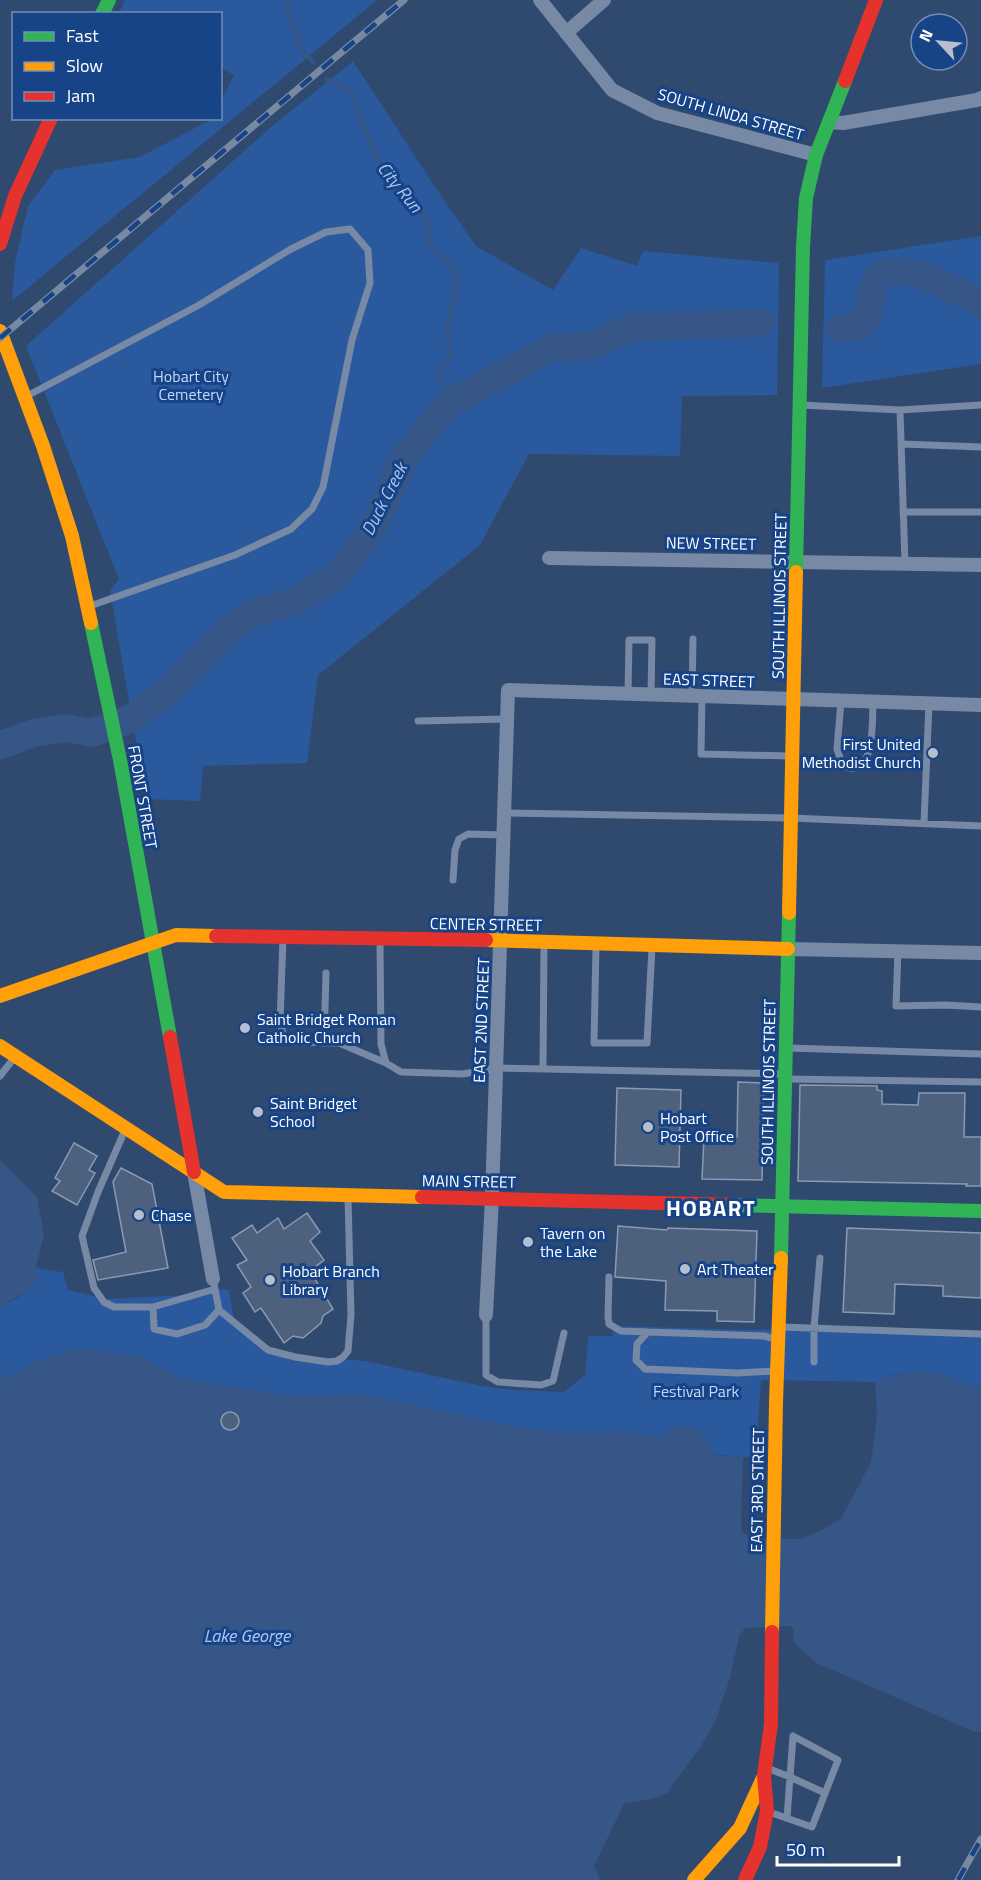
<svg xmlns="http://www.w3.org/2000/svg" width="981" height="1880" font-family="'Titillium Web',sans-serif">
<rect width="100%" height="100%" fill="#30496e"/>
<path fill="#2a599e" d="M125 0H377L12 301 15 262 28 206 55 170 140 157 212 119 220 118 221 101 234 75 221 68 220 14 119 13Z
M353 61 437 190 476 246 553 290 581 248 637 266 643 251 779 263 777 395 682 396 680 456 529 454 480 545 318 675 307 763 203 766 200 801 146 799 110 591 119 579 26 346 271 127Z
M981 236V364L822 388 825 260Z
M36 1268 63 1272 68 1290 107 1299 184 1295 213 1287 229 1290 234 1319 270 1349 308 1356 365 1361 482 1386 514 1390 564 1392 585 1375 588 1336H613L614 1326 753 1330 781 1329 981 1336V1389L940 1374 911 1372 893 1375 875 1382 761 1380 756 1458 0 1398V1307C20 1296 37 1293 36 1268Z"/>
<path fill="#355687" d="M0 1160 37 1197 44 1235 36 1268 37 1280 30 1290 0 1307Z
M79 1348 138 1356 177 1376 195 1381 296 1396 369 1395 515 1427 564 1433 628 1431 660 1438C685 1418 706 1422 713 1455L743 1457 741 1525 743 1533 755 1539H801L820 1531 841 1519 871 1462 877 1416 875 1382C895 1374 918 1368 941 1374 954 1377 968 1385 981 1389V1732L973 1731 816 1663 793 1642 794 1632 791 1626 745 1628 739 1636 730 1678 716 1720 701 1746 667 1793 651 1799 624 1804 594 1866 600 1880H0V1380L42 1359Z"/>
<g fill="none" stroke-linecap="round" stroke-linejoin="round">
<path stroke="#355687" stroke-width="4.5" d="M286 0 294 31 299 36 297 44 313 62
M327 79 329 81 349 88 377 159 395 180 407 202 427 220 430 245 442 257 451 263 455 275 456 291 447 326 451 359 440 367 439 381 451 402"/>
<path stroke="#355687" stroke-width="28" d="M840 329 861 326C874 309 868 292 878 278 896 255 961 293 981 303
M0 745 34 733 67 728 91 733 128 720 163 696 232 627 253 614 300 599 338 575 373 528 405 457 434 420 451 402 551 348 587 347 633 327 761 323"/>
</g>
<path fill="#4d617e" stroke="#8b9ab1" stroke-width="1.5" d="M738 1082 764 1083 762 1180 702 1179 704 1137H737Z
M800 1085 877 1086V1090L882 1091V1104L918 1105 919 1093H965L964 1137H981V1186H966L967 1184 798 1181Z
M617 1088 681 1090 679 1167 615 1165Z
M74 1143 97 1156 89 1170 95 1173 77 1205 52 1191 60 1181 55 1178Z
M121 1168 152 1184 168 1268 98 1280 93 1260 126 1252 113 1182Z
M307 1213 320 1232 310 1241 324 1260 310 1271 333 1309 323 1316 321 1323 303 1338 293 1336 284 1343 261 1308 255 1312 243 1293 251 1287 237 1265 247 1260 232 1238 252 1225 257 1233 278 1218 284 1229Z
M618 1226 667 1230 668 1228 757 1231 754 1322 717 1321V1311L665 1310 666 1281 615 1277Z
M847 1228 981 1233V1298L943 1296V1286L895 1284 894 1314 843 1312Z
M221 1421a9 9 0 1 1 18 0a9 9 0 1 1-18 0Z"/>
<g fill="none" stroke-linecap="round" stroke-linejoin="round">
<path stroke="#7789a4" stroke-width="7" d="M25 397 199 305 291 249 326 232 350 229 368 250 370 283 352 340 323 487 312 509 291 529 235 555 90 606
M801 405 900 410 981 405
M900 410 905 563
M902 444 981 447
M903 512H981
M628 694 629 640H652L651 694
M692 696 693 639
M702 696 701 754 790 756
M841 701 837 749 843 766C876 780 872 721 873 702
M418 721 507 719
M504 813 791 818 981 826
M924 823 929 703
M453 880 455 850 459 839 468 834 504 835
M283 937 280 1023 284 1037 294 1042 339 1043 386 1063
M380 940 381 1044 386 1063 401 1072 463 1074 496 1068 782 1074
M596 946 594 1043H647L652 947
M898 951 896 1006 945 1005 981 1007
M324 1043 326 973
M788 1048 981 1054
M543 1069 544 944
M0 1076 14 1058
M787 1079 981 1082
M125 1130 98 1192 82 1236 94 1288 104 1302 114 1307H153
M609 1277 608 1317 609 1324 621 1331 648 1332
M213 1279 219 1310 205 1325 177 1334 154 1329 153 1307 215 1289
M219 1310 268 1350 295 1357 328 1362 337 1361 343 1357 348 1351 351 1315 348 1197
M486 1315V1375L498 1382 541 1385 553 1381 564 1333
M781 1327 981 1334
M775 1339 764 1336 648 1332 637 1344 636 1360 645 1369 737 1373 776 1371
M814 1362V1328L820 1258
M767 1768 790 1777 825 1793
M769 1812 812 1827 838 1760 793 1736 787 1818"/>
<path stroke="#7789a4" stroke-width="14" d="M540 0 612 90 657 113 816 155
M566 33 604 0
M829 122 843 123 977 100 981 98
M549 558 981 565
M788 949 981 953
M194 1172 213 1279
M486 1315 492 1198 508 690 981 705"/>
<path stroke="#30b455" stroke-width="14" d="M102 14 109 0
M796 572 803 247 806 198 816 155 845 81
M91 623 120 760 170 1037
M736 1205 981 1211
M781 1258 789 913"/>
<path stroke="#ff9f0a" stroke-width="14" d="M0 331 43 446 72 536 91 623
M789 913 796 572
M486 940 788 949
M0 996 176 935 216 936
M0 1046 224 1192 422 1197
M772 1632 776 1403 781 1258
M694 1880 740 1828 763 1778"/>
<path stroke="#e5322d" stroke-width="14" d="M845 81 876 0
M0 244 15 196 51 118
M216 936 486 940
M170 1037 194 1172
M422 1197 736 1205
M745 1880 760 1847 767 1811 764 1775 771 1724 772 1632"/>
<defs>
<path id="rail" d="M0 338 404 0
M958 1880 981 1839"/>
</defs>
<use href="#rail" stroke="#788aa3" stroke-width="7"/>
<use href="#rail" stroke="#174387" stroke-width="4.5" stroke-dasharray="14" stroke-linecap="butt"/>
</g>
<g fill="#b7bfcc" stroke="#174387" stroke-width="2">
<circle cx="933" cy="753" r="6"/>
<circle cx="245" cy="1028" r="6"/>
<circle cx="258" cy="1112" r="6"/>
<circle cx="648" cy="1127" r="6"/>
<circle cx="139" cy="1215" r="6"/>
<circle cx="528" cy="1242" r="6"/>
<circle cx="685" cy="1269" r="6"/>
<circle cx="270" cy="1280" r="6"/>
</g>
<g text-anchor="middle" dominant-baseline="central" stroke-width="6" stroke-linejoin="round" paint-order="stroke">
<g font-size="16" fill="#fff" stroke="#174387">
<text transform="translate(731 114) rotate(16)">SOUTH LINDA STREET</text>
<text transform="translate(711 543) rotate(1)">NEW STREET</text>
<text transform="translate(779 596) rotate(-89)">SOUTH ILLINOIS STREET</text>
<text transform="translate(709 680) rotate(2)">EAST STREET</text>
<text transform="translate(143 797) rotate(80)">FRONT STREET</text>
<text transform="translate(486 924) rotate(1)">CENTER STREET</text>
<text transform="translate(481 1020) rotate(-88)">EAST 2ND STREET</text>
<text transform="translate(768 1082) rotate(-89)">SOUTH ILLINOIS STREET</text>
<text transform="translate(469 1181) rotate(1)">MAIN STREET</text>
<text transform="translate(757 1490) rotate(-89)">EAST 3RD STREET</text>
</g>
<g font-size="16" fill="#c3d9fa" stroke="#174387">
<text x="191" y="376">Hobart City<tspan x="191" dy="18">Cemetery</tspan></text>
<text x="696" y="1391">Festival Park</text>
</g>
<g font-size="16" fill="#fff" stroke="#174387" text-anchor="start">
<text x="921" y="744" text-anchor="end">First United<tspan x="921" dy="18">Methodist Church</tspan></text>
<text x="257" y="1019">Saint Bridget Roman<tspan x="257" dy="18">Catholic Church</tspan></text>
<text x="270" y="1103">Saint Bridget<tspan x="270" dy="18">School</tspan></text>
<text x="660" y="1118">Hobart<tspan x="660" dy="18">Post Office</tspan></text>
<text x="151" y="1215">Chase</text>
<text x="540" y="1233">Tavern on<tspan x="540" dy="18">the Lake</tspan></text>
<text x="697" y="1269">Art Theater</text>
<text x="282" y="1271">Hobart Branch<tspan x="282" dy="18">Library</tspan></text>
</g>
<g font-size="18" font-style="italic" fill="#a9c8f5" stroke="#174387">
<text transform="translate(400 187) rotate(51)">City Run</text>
<text transform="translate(384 499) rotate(-63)">Duck Creek</text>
<text x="247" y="1635">Lake George</text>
</g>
<g font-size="22" font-weight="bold" letter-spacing="1.5" fill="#fff" stroke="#174387">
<text x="711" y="1208">HOBART</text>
</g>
</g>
<rect x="12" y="12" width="210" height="108" fill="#174387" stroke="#748eb7" stroke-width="1.5"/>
<rect x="24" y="32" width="30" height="9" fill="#30b455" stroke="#748eb7" stroke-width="1.5"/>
<text x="66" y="42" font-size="18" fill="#ffffff">Fast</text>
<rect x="24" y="62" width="30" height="9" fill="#ff9f0a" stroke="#748eb7" stroke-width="1.5"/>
<text x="66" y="72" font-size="18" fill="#ffffff">Slow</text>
<rect x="24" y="92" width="30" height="9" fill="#e5322d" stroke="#748eb7" stroke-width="1.5"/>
<text x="66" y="102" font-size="18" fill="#ffffff">Jam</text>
<g transform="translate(939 42) rotate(296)"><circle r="28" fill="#174387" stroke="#748eb7" stroke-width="1.5"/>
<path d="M0-4.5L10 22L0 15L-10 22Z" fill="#b7bfcc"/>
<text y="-9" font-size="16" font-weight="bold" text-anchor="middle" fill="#ffffff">N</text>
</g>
<path d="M777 1856v9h122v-9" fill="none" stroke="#ffffff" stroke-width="3"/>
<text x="786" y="1856" font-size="18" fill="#ffffff" stroke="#174387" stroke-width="4.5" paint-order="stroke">50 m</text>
</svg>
